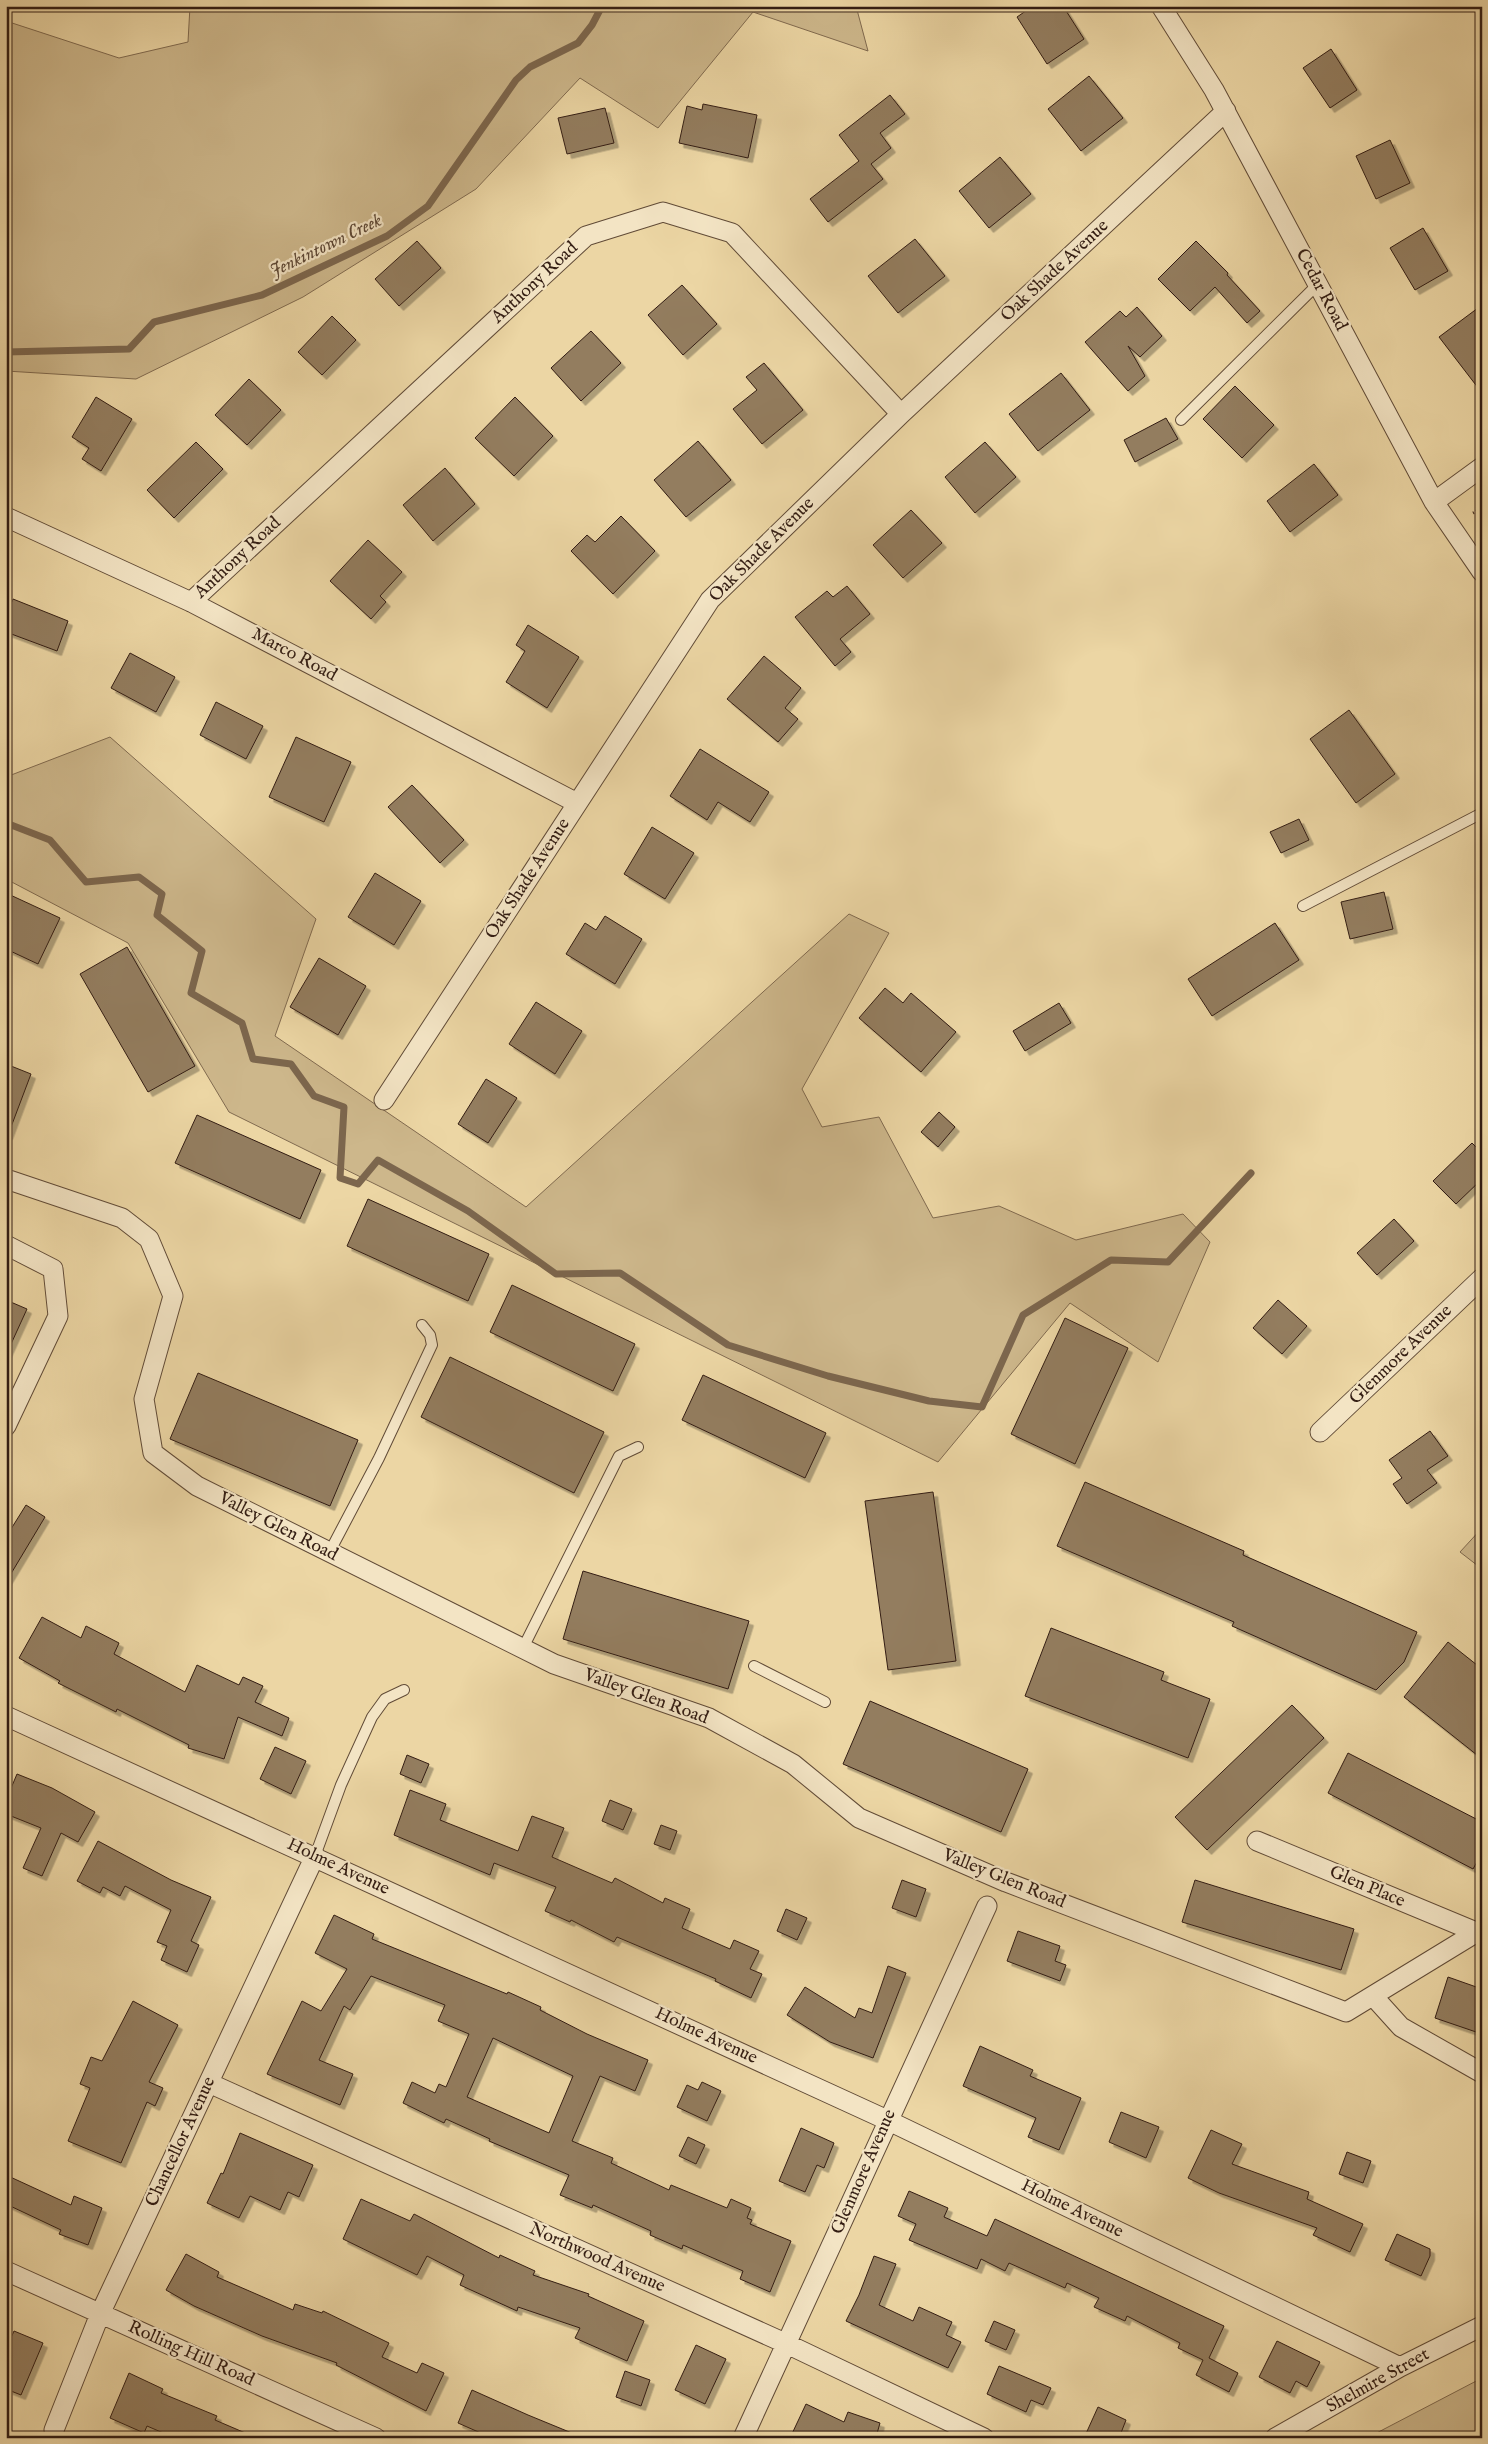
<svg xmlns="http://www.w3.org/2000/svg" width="1488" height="2444" font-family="'IM FELL English',serif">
<defs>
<filter id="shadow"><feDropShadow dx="4.5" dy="4.5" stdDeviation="0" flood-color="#0004"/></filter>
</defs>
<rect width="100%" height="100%" fill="#ecd6a4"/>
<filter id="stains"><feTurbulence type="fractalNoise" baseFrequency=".004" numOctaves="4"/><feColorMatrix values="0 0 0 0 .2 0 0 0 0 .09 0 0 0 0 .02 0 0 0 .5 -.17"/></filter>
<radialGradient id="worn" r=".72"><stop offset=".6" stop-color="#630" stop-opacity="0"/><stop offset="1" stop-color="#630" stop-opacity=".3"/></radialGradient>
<path fill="#cdb78b" stroke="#806a4f" d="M190 6H856L868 51 753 12 658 128 580 78 476 189 303 297 136 379 6 371V21L119 58 188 42Z
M110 737 316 919 275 1036 526 1207 849 914 889 933 802 1089 822 1127 879 1117 933 1218 999 1206 1076 1240 1183 1214 1210 1242 1158 1362 1070 1303 938 1462 229 1112 128 943 6 879V777Z
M1482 1528V1569L1460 1552Z
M1482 2377V2438H1367L1482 2378Z"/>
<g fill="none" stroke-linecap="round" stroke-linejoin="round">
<path stroke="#7c664d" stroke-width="7" d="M6 352 129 349 154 322 262 295 387 236 428 206 516 80 530 67 578 43 592 25 602 6
M6 823 50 840 86 882 139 877 162 894 157 915 202 951 191 993 242 1023 253 1059 291 1064 314 1096 344 1107 340 1178 358 1184 378 1160 468 1211 556 1274 620 1273 728 1345 828 1376 929 1401 982 1407 1023 1315 1111 1260 1168 1262 1251 1173"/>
</g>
<path fill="#937d5e" stroke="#331d13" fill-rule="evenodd" filter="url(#shadow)" d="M1033 6H1063L1084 39 1047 64 1017 17Z
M1331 49 1357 90 1330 108 1303 68Z
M1089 76 1123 118 1081 151 1048 109Z
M890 95 905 114 880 133 891 148 871 164 883 179 828 222 810 199 859 161 839 135Z
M703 104 757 115 748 158 679 143 687 106 702 110Z
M605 108 614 143 567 154 558 118Z
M1390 140 1410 183 1376 199 1356 156Z
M1000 157 1031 194 989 228 959 191Z
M1423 228 1448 271 1415 290 1390 248Z
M915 239 945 276 898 313 868 276Z
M417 241 441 268 399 306 375 279Z
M1196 241 1228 273 1227 275 1260 311 1247 323 1215 287 1190 311 1158 279Z
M682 285 717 324 683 355 648 315Z
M1482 305V393L1439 337Z
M1137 307 1162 336 1140 357 1128 346 1145 376 1128 391 1085 342 1120 311 1126 317Z
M332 316 356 340 322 375 298 352Z
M591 331 621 363 581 401 551 368Z
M764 363 803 410 762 444 733 409 757 390 746 377Z
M1061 373 1090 410 1038 451 1009 414Z
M249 379 281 410 247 445 215 415Z
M1235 386 1274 425 1242 458 1203 419Z
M96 397 132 419 101 471 82 459 89 448 72 437Z
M515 397 553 436 514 476 475 438Z
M1166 418 1178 439 1135 462 1124 440Z
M698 441 731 480 686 517 654 480Z
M196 442 223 469 174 518 147 490Z
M985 442 1016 477 975 513 945 477Z
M1314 464 1338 495 1290 532 1267 501Z
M445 468 475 504 433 541 403 505Z
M911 510 942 543 903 578 873 545Z
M621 516 655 551 613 594 571 551 587 535 595 542Z
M368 540 402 572 380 596 386 602 371 619 330 581Z
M847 586 870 614 840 639 851 652 835 666 795 617 827 591 833 597Z
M13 599 68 621 57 651 6 632V616Z
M528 625 579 657 547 708 506 682 525 651 516 645Z
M130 653 175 677 156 712 111 688Z
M764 656 801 688 785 708 798 719 778 742 727 699Z
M216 702 263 726 246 759 200 735Z
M1349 710 1395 774 1356 803 1310 739Z
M296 737 351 762 324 822 269 797Z
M700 749 769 792 750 822 718 802 707 820 670 796Z
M412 785 464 840 440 863 388 807Z
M1299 819 1309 840 1281 853 1270 832Z
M652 827 694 853 665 899 624 874Z
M375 873 421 901 394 945 348 917Z
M1384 892 1393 929 1350 939 1341 902Z
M6 893 60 918 38 964 6 949Z
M605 916 642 939 615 984 566 954 585 923 596 930Z
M1275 923 1299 960 1212 1016 1188 979Z
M127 947 195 1066 148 1092 80 974Z
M319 958 366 986 338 1035 290 1007Z
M885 988 903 1003 911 993 956 1032 921 1072 859 1018Z
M536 1002 582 1031 555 1074 509 1044Z
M1059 1003 1071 1023 1025 1051 1013 1031Z
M6 1064 31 1074 8 1135H6Z
M486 1079 517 1098 488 1143 458 1124Z
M939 1112 955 1127 938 1147 921 1132Z
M197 1115 321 1170 300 1219 175 1163Z
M1472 1143 1482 1153V1179L1456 1204 1433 1181Z
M368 1199 489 1254 468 1301 347 1246Z
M1394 1219 1414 1241 1377 1275 1357 1253Z
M512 1285 635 1344 613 1391 490 1332Z
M6 1300 27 1309 6 1355Z
M1278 1300 1307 1326 1282 1354 1253 1328Z
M1065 1318 1128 1348 1075 1464 1011 1434Z
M450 1357 604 1432 574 1493 421 1417Z
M198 1373 358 1440 330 1506 170 1439Z
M703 1375 826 1433 805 1478 682 1420Z
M1430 1431 1448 1456 1427 1470 1437 1483 1407 1504 1393 1484 1402 1478 1389 1460Z
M1085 1482 1244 1551 1243 1555 1417 1632 1404 1662 1376 1690 1232 1626 1234 1622 1057 1546Z
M933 1492 956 1661 888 1670 865 1501Z
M26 1505 45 1517 6 1582V1537Z
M583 1571 749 1621 728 1689 563 1639Z
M42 1617 81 1638 86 1626 119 1643 114 1654 185 1692 197 1665 239 1685 243 1677 263 1686 255 1702 289 1718 282 1736 238 1717 224 1759 188 1748 189 1745 117 1709 116 1712 58 1683 60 1681 19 1658Z
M1051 1628 1164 1672 1161 1680 1210 1699 1188 1758 1025 1696Z
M1448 1642 1482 1669V1759L1404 1697Z
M870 1701 1028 1769 1001 1832 843 1764Z
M1292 1705 1324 1738 1207 1850 1175 1817Z
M275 1747 306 1761 291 1794 260 1779Z
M1348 1753 1482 1822V1853L1473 1869 1328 1793Z
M407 1755 429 1764 421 1783 400 1774Z
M17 1774 52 1788 95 1812 78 1842 61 1833 42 1876 23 1868 41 1828 6 1814V1800Z
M410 1790 446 1804 440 1820 518 1851 532 1816 564 1828 552 1857 612 1883 615 1878 663 1903 665 1898 690 1909 682 1928 730 1949 734 1940 759 1951 750 1969 762 1974 751 1998 715 1981 716 1979 617 1937 614 1942 571 1920 570 1922 545 1911 556 1887 494 1863 490 1875 394 1835Z
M610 1800 632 1809 623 1830 602 1821Z
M661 1825 677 1831 670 1850 654 1844Z
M98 1841 171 1880 211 1897 191 1941 199 1945 187 1972 161 1960 167 1946 157 1942 171 1910 125 1886 120 1896 103 1887 100 1893 77 1881Z
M902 1880 926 1889 916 1917 892 1908Z
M1195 1880 1354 1929 1341 1970 1182 1922Z
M786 1909 807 1918 797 1940 777 1931Z
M334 1915 374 1934 372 1939 507 1994 508 1992 541 2007 540 2010 587 2034 648 2060 635 2091 600 2076 572 2141 613 2158 611 2163 669 2190 671 2185 727 2208 731 2199 751 2208 747 2218 752 2220 750 2224 791 2241 770 2292 740 2279 743 2271 683 2245 682 2249 650 2235 651 2231 593 2205 592 2208 560 2195 569 2175 489 2141 490 2139 446 2119 444 2123 403 2103 412 2082 435 2093 439 2084 446 2087 469 2034 438 2021 445 2005 371 1976 350 2010 344 2006 319 2060 353 2074 340 2105 267 2074 302 2001 321 2011 347 1969 315 1953ZM493 2038 573 2076 549 2133 467 2097Z
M1018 1931 1060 1946 1055 1961 1066 1965 1060 1981 1007 1961Z
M888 1966 906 1973 873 2058 830 2042 787 2015 805 1987 855 2018 859 2008 872 2013Z
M1448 1977 1482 1989V2034L1435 2018Z
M133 2001 178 2025 149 2082 163 2088 155 2106 147 2102 121 2163 68 2141 90 2088 80 2084 91 2057 102 2061Z
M980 2046 1033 2070 1030 2076 1081 2098 1059 2150 1028 2137 1036 2118 963 2086Z
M702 2082 721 2091 707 2121 677 2107 687 2085 698 2090Z
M1121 2112 1159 2127 1146 2158 1109 2142Z
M801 2128 834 2143 824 2168 817 2165 805 2192 779 2181Z
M1211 2130 1242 2144 1232 2164 1309 2192 1307 2199 1363 2224 1350 2252 1313 2235 1317 2228 1219 2193 1188 2178Z
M240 2133 313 2165 299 2197 288 2192 280 2210 250 2196 239 2218 207 2203 221 2173 223 2174Z
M688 2137 705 2145 696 2164 679 2156Z
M1347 2152 1371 2161 1363 2183 1339 2174Z
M6 2175 71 2205 74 2196 102 2208 88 2245 59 2234 61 2230 6 2204Z
M909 2191 948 2208 944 2217 987 2236 995 2219 1224 2326 1209 2358 1238 2373 1229 2392 1196 2375 1203 2360 1178 2348 1180 2343 1127 2316 1125 2321 1094 2307 1099 2298 1067 2283 1065 2288 1009 2263 1005 2271 981 2259 977 2269 909 2240 916 2224 898 2216Z
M361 2199 410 2221 414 2214 499 2258 500 2255 535 2271 533 2275 589 2294 588 2296 644 2321 627 2361 575 2338 580 2328 518 2307 517 2311 460 2285 464 2275 427 2256 417 2275 343 2239Z
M1397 2234 1430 2249V2256L1421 2276 1385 2260Z
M186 2254 219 2272 217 2277 293 2310 295 2304 322 2313 323 2311 389 2343 382 2357 417 2373 422 2363 444 2373 426 2411 336 2365 337 2363 262 2336 194 2306 166 2290Z
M874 2256 896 2264 879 2305 913 2321 919 2307 952 2322 946 2335 961 2342 948 2368 846 2321 859 2295Z
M994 2321 1015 2330 1006 2350 985 2341Z
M14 2331 43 2343 21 2395 6 2389V2349Z
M1277 2341 1320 2362 1307 2387 1296 2381 1290 2393 1259 2377Z
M696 2345 726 2359 705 2404 675 2390Z
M999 2366 1051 2388 1043 2405 1031 2400 1026 2412 987 2394Z
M625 2371 650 2380 641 2406 616 2397Z
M129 2373 163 2389 161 2393 217 2416 215 2420 257 2438H175L147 2426 144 2433 110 2418Z
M472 2390 528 2415 584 2438H492L458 2423Z
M806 2404 844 2422 848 2412 880 2423 876 2437 878 2438H790Z
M1098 2407 1126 2420 1119 2438H1084Z"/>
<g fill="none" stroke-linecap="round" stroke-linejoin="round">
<defs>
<path id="lane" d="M1181 420 1318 284
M1303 906 1482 813
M329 1553 379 1458 432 1345 430 1335 422 1325
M523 1648 619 1456 638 1447
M754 1666 825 1702
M315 1856 341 1785 372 1717 385 1699 404 1690"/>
<path id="street" d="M1161 6 1214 90 1434 502 1482 572
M1434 502 1482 467
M6 517 191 602 577 803
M191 602 586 236 663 212 732 233 901 414
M384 1100 710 600 901 414 1226 111
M6 1179 122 1218 149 1239 173 1296 144 1399 153 1453 197 1486 554 1664 709 1718 793 1764 859 1818 1006 1882 1346 2012 1482 1929
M6 1245 53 1269 58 1316 6 1426
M1320 1432 1482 1278
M6 1716 887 2120 1400 2367
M1257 1841 1476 1932
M1373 1996 1401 2027 1482 2073
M209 2083 787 2344 984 2438
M6 2271 376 2438
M54 2430 100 2314 315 1856
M743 2438 987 1906
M1275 2438 1400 2367 1482 2326"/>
</defs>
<use href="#lane" stroke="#614b37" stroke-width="12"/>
<use href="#street" stroke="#614b37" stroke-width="21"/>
<path stroke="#331d13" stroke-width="3" stroke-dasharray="1 2.5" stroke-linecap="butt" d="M1473 513 1477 511"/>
<use href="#lane" stroke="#f3e4c4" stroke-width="10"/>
<use href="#street" stroke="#f3e4c4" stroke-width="19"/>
</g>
<g text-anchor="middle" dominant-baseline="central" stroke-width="4.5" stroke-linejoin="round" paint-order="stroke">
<g font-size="18" fill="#331d13" stroke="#f3e4c4">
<text transform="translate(1055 271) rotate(-43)">Oak Shade Avenue</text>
<text transform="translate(535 283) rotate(-43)">Anthony Road</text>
<text transform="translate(1321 290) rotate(62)">Cedar Road</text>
<text transform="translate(762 550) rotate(-45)">Oak Shade Avenue</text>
<text transform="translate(238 558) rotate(-43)">Anthony Road</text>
<text transform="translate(294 655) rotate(28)">Marco Road</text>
<text transform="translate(528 879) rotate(-57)">Oak Shade Avenue</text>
<text transform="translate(1401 1355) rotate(-44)">Glenmore Avenue</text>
<text transform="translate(278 1527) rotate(27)">Valley Glen Road</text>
<text transform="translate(646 1697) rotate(20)">Valley Glen Road</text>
<text transform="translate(338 1867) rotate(25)">Holme Avenue</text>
<text transform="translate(1004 1879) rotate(22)">Valley Glen Road</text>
<text transform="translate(1367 1887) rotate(23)">Glen Place</text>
<text transform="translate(706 2036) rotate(25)">Holme Avenue</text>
<text transform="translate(181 2142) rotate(-65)">Chancellor Avenue</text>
<text transform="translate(864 2172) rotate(-66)">Glenmore Avenue</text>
<text transform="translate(1072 2209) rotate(26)">Holme Avenue</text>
<text transform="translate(597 2258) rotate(24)">Northwood Avenue</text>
<text transform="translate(191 2354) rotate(24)">Rolling Hill Road</text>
<text transform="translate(1378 2381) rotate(-29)">Shelmire Street</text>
</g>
<g font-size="19" font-style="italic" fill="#5e4835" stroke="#f3e4c4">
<text transform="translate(326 246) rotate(-26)">Jenkintown Creek</text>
</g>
</g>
<rect width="1488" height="2444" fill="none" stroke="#ecd6a4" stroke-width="25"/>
<rect x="8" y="8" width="1473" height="2429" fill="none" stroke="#331d13" stroke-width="2.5"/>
<rect x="12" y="12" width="1463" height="2419" fill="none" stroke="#331d13"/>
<rect width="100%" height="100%" filter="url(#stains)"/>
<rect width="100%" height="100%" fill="url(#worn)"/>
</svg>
